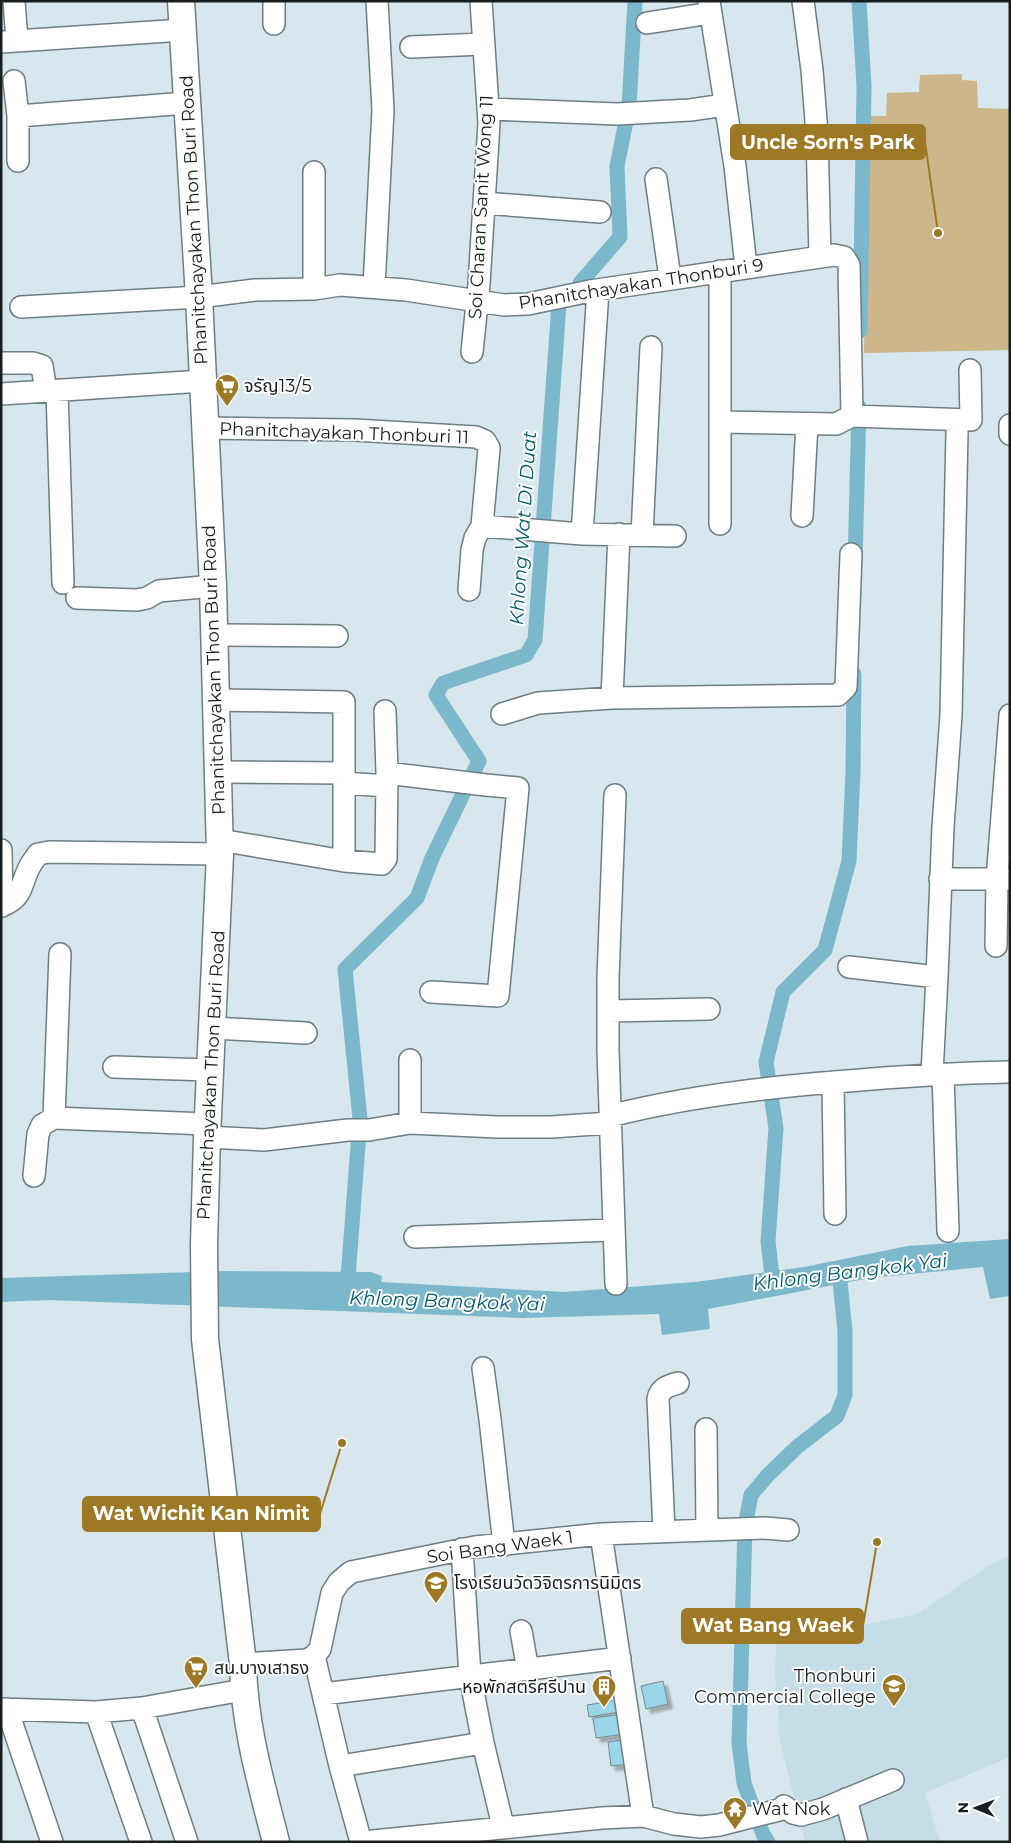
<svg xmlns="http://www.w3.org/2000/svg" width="1011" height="1843" font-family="Montserrat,'Noto Sans Thai',sans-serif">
<defs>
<filter id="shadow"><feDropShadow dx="4.5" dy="4.5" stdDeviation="1" flood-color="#0004"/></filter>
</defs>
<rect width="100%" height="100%" fill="#d7e7ed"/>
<path fill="#c4dde6" d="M1010 1556V1757L925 1793 940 1842H805L780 1741 775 1672 777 1634 853 1627 917 1614 991 1564Z"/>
<path fill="#cdb68a" d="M962 74V80L977 81 978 108 1010 109V350L864 353 868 116H886L887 93 919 92 920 75Z"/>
<path fill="#7cb8cb" d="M1010 1239V1296L990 1299 983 1267 870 1278 708 1309 710 1329 662 1335 659 1314 522 1318 49 1300 1 1302V1278L227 1271 371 1272 382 1276 381 1282 565 1292 695 1282 804 1267 908 1246Z"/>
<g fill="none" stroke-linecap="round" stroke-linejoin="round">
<path stroke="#7cb8cb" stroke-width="15" d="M859 1 864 86 860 331
M580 283 620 237 617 166 629 106 635 1
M855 564 859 407
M773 1284 768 1241 776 1128 766 1062 783 992 825 950 849 861 853 772 854 674
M347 1291 360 1119 345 969 417 898 432 858 479 761 436 695 443 683 526 655 535 640 559 304
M768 1842 763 1834 744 1783 739 1743 745 1526 751 1495 768 1475 797 1447 837 1416 845 1395V1331L839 1272"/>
</g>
<path fill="#99d6e9" stroke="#7a898f" filter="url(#shadow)" d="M663 1681 668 1704 646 1709 641 1686Z
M618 1700 620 1712 589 1717 587 1705Z
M622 1714 624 1734 596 1738 593 1718Z
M628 1739 631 1764 611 1766 608 1742Z"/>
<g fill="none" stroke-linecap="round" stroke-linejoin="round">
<defs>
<path id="minor" d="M14 1 17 41
M274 1V24
M709 1 735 166 746 267
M803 1 812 70 817 134 820 257
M647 23 711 13
M1 42 183 30
M411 47 484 44
M14 81 18 116 187 103
M489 109 617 114 690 110 725 105
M18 116V161
M656 179 670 278
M484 203 600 212
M720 271V524
M374 287 383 110 377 1
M314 289V172
M21 307 199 297 255 290 314 289 340 285 406 290 504 305 528 304 590 291 834 255 844 257 849 265 852 416 836 424 720 422
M472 352 479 284 489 123 481 1
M3 363H33L42 366 46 391
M57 391 63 583
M1 394 203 381
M852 416 971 420 970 370
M1010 425V434
M205 428 354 430 476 437 485 441 489 448 482 526 475 538 472 550 469 590
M802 516 807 424
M482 526 582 534 675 536
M582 534 598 290
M642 535 651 347
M77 598 137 600 147 598 159 591 213 586
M215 635 337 636
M612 698 619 534
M216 700 344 702V861
M502 714 538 703 612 698 838 695 846 687 851 554
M217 772 344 773
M387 773 486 785 518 788 498 996 431 992
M344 783 387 786
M615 795 608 978V1050L616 1284
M220 840 344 861 382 864 386 859 387 773 385 711
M1 850 2 906
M940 879H1010
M1 906C23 898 20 886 29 868 31 863 35 859 38 854L49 852 220 854
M996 946 997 879 1010 715
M60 954 54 1118 207 1124
M849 967 937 977
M608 1011 709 1009
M212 1028 306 1033
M410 1060V1123
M114 1067 209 1070
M932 1074 937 977 943 827 951 715 957 431
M943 1074 948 1231
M833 1082 835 1214
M610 1116C684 1097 759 1088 835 1082 893 1077 951 1073 1010 1072
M207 1137 264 1140 348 1130H369L410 1123 497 1127H551L610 1123
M34 1176 38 1134 42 1125 54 1118
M415 1237 613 1230
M483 1368 490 1419 504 1545
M706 1429 707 1530
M664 1531 658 1399C660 1388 668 1386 678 1383
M601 1534 643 1816
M462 1549 470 1676 483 1743 503 1826
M521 1631 528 1670
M314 1656 323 1694 620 1658
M243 1664 307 1660 314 1656 320 1649 332 1593 339 1582 351 1572 475 1547 601 1534 766 1528 788 1530
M323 1694 340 1766 361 1842
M142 1708 187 1842
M1 1709 96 1712 142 1708 243 1690
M7 1709 52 1842
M96 1712 141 1842
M340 1766 483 1743
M846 1799 857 1842
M784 1806 793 1813 801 1815 823 1809 893 1780
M363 1842 602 1818 643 1816 674 1824 701 1827 719 1825 779 1810"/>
<path id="major" d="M181 1 199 297 213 586 220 854 207 1137 204 1245 205 1339 243 1664C244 1725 261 1783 276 1842"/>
</defs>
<use href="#minor" stroke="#6f7e83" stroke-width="24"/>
<use href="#major" stroke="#6f7e83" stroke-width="29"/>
<use href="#minor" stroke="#fff" stroke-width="21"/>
<use href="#major" stroke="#fff" stroke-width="26"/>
</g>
<defs>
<symbol id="supermarket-pin" viewBox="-11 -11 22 30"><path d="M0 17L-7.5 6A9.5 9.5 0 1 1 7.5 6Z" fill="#9e7925" stroke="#fff"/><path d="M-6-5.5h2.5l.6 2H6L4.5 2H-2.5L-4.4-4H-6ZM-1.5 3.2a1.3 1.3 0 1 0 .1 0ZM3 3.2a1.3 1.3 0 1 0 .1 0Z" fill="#fff"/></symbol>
<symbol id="school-pin" viewBox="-11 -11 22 30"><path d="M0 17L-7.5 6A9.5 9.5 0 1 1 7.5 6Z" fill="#9e7925" stroke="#fff"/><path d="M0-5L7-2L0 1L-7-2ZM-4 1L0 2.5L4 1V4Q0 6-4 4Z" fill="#fff"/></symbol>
<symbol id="university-pin" viewBox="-11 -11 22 30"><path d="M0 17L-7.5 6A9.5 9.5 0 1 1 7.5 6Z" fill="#9e7925" stroke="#fff"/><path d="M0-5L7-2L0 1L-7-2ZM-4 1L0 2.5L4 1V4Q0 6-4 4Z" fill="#fff"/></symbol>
<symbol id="building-pin" viewBox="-11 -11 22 30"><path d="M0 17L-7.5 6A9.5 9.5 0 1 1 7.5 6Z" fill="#9e7925" stroke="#fff"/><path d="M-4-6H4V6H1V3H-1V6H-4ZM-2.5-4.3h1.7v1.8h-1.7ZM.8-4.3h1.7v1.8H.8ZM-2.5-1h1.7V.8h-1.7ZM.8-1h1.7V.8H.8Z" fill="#fff"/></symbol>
<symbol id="temple-pin" viewBox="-11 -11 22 30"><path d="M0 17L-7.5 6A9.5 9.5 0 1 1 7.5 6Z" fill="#9e7925" stroke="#fff"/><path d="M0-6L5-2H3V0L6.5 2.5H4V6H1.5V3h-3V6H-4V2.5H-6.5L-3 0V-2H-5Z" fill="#fff"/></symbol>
</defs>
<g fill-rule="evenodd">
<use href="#supermarket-pin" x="213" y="372" width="28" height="38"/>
<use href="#school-pin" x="422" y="1569" width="28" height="38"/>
<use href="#supermarket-pin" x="182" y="1654" width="28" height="38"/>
<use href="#university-pin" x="880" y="1672" width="28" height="38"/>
<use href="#building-pin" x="590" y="1673" width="28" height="38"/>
<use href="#temple-pin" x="721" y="1795" width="28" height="38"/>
</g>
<g text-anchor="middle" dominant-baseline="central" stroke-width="4" stroke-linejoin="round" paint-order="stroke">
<g font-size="18" fill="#191f21" stroke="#fff">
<text transform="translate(481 207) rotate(-87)">Soi Charan Sanit Wong 11</text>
<text transform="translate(194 220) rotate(-93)">Phanitchayakan Thon Buri Road</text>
<text transform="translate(641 284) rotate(-9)">Phanitchayakan Thonburi 9</text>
<text transform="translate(344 433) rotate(2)">Phanitchayakan Thonburi 11</text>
<text transform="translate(214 670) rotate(-92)">Phanitchayakan Thon Buri Road</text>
<text transform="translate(211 1075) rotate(-87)">Phanitchayakan Thon Buri Road</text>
<text transform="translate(500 1547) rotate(-8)">Soi Bang Waek 1</text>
</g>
<g font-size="18" fill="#191f21" stroke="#fff" text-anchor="start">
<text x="244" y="386">จรัญ13/5</text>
<text x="454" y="1583">โรงเรียนวัดวิจิตรการนิมิตร</text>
<text x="214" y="1668">สน.บางเสาธง</text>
<text x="876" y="1676" text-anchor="end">Thonburi<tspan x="876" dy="21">Commercial College</tspan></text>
<text x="586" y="1687" text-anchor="end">หอพักสตรีศรีปาน</text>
<text x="752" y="1809">Wat Nok</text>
</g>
<g font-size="19" font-style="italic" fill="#005a6d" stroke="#fff">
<text transform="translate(523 528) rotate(-86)">Khlong Wat Di Duat</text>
<text transform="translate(850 1272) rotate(-7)">Khlong Bangkok Yai</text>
<text transform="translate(447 1301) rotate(2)">Khlong Bangkok Yai</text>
</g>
</g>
<path fill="none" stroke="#9e7925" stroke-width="2" d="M938 233L925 142M342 1443L320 1514M877 1542L863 1626"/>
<g fill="#9e7925" stroke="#fff" stroke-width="2">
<circle cx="938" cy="233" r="5"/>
<circle cx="342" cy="1443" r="5"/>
<circle cx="877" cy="1542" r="5"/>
</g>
<g fill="#9e7925" stroke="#9e7925" stroke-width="2">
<rect x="731" y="125" width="194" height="34" rx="5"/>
<rect x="83" y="1497" width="237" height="34" rx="5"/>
<rect x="682" y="1609" width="181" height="34" rx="5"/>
</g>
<g font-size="19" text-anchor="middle" font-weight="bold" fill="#fff">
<text x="828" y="149">Uncle Sorn's Park</text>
<text x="201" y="1520">Wat Wichit Kan Nimit</text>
<text x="773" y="1632">Wat Bang Waek</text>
</g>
<rect width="1011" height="1843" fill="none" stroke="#191f21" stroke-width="5"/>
<g transform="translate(976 1808) rotate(271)" stroke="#ffffff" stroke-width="4" paint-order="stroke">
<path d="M0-4L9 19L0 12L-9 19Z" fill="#191f21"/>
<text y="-8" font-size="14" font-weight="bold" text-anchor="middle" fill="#191f21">N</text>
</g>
</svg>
